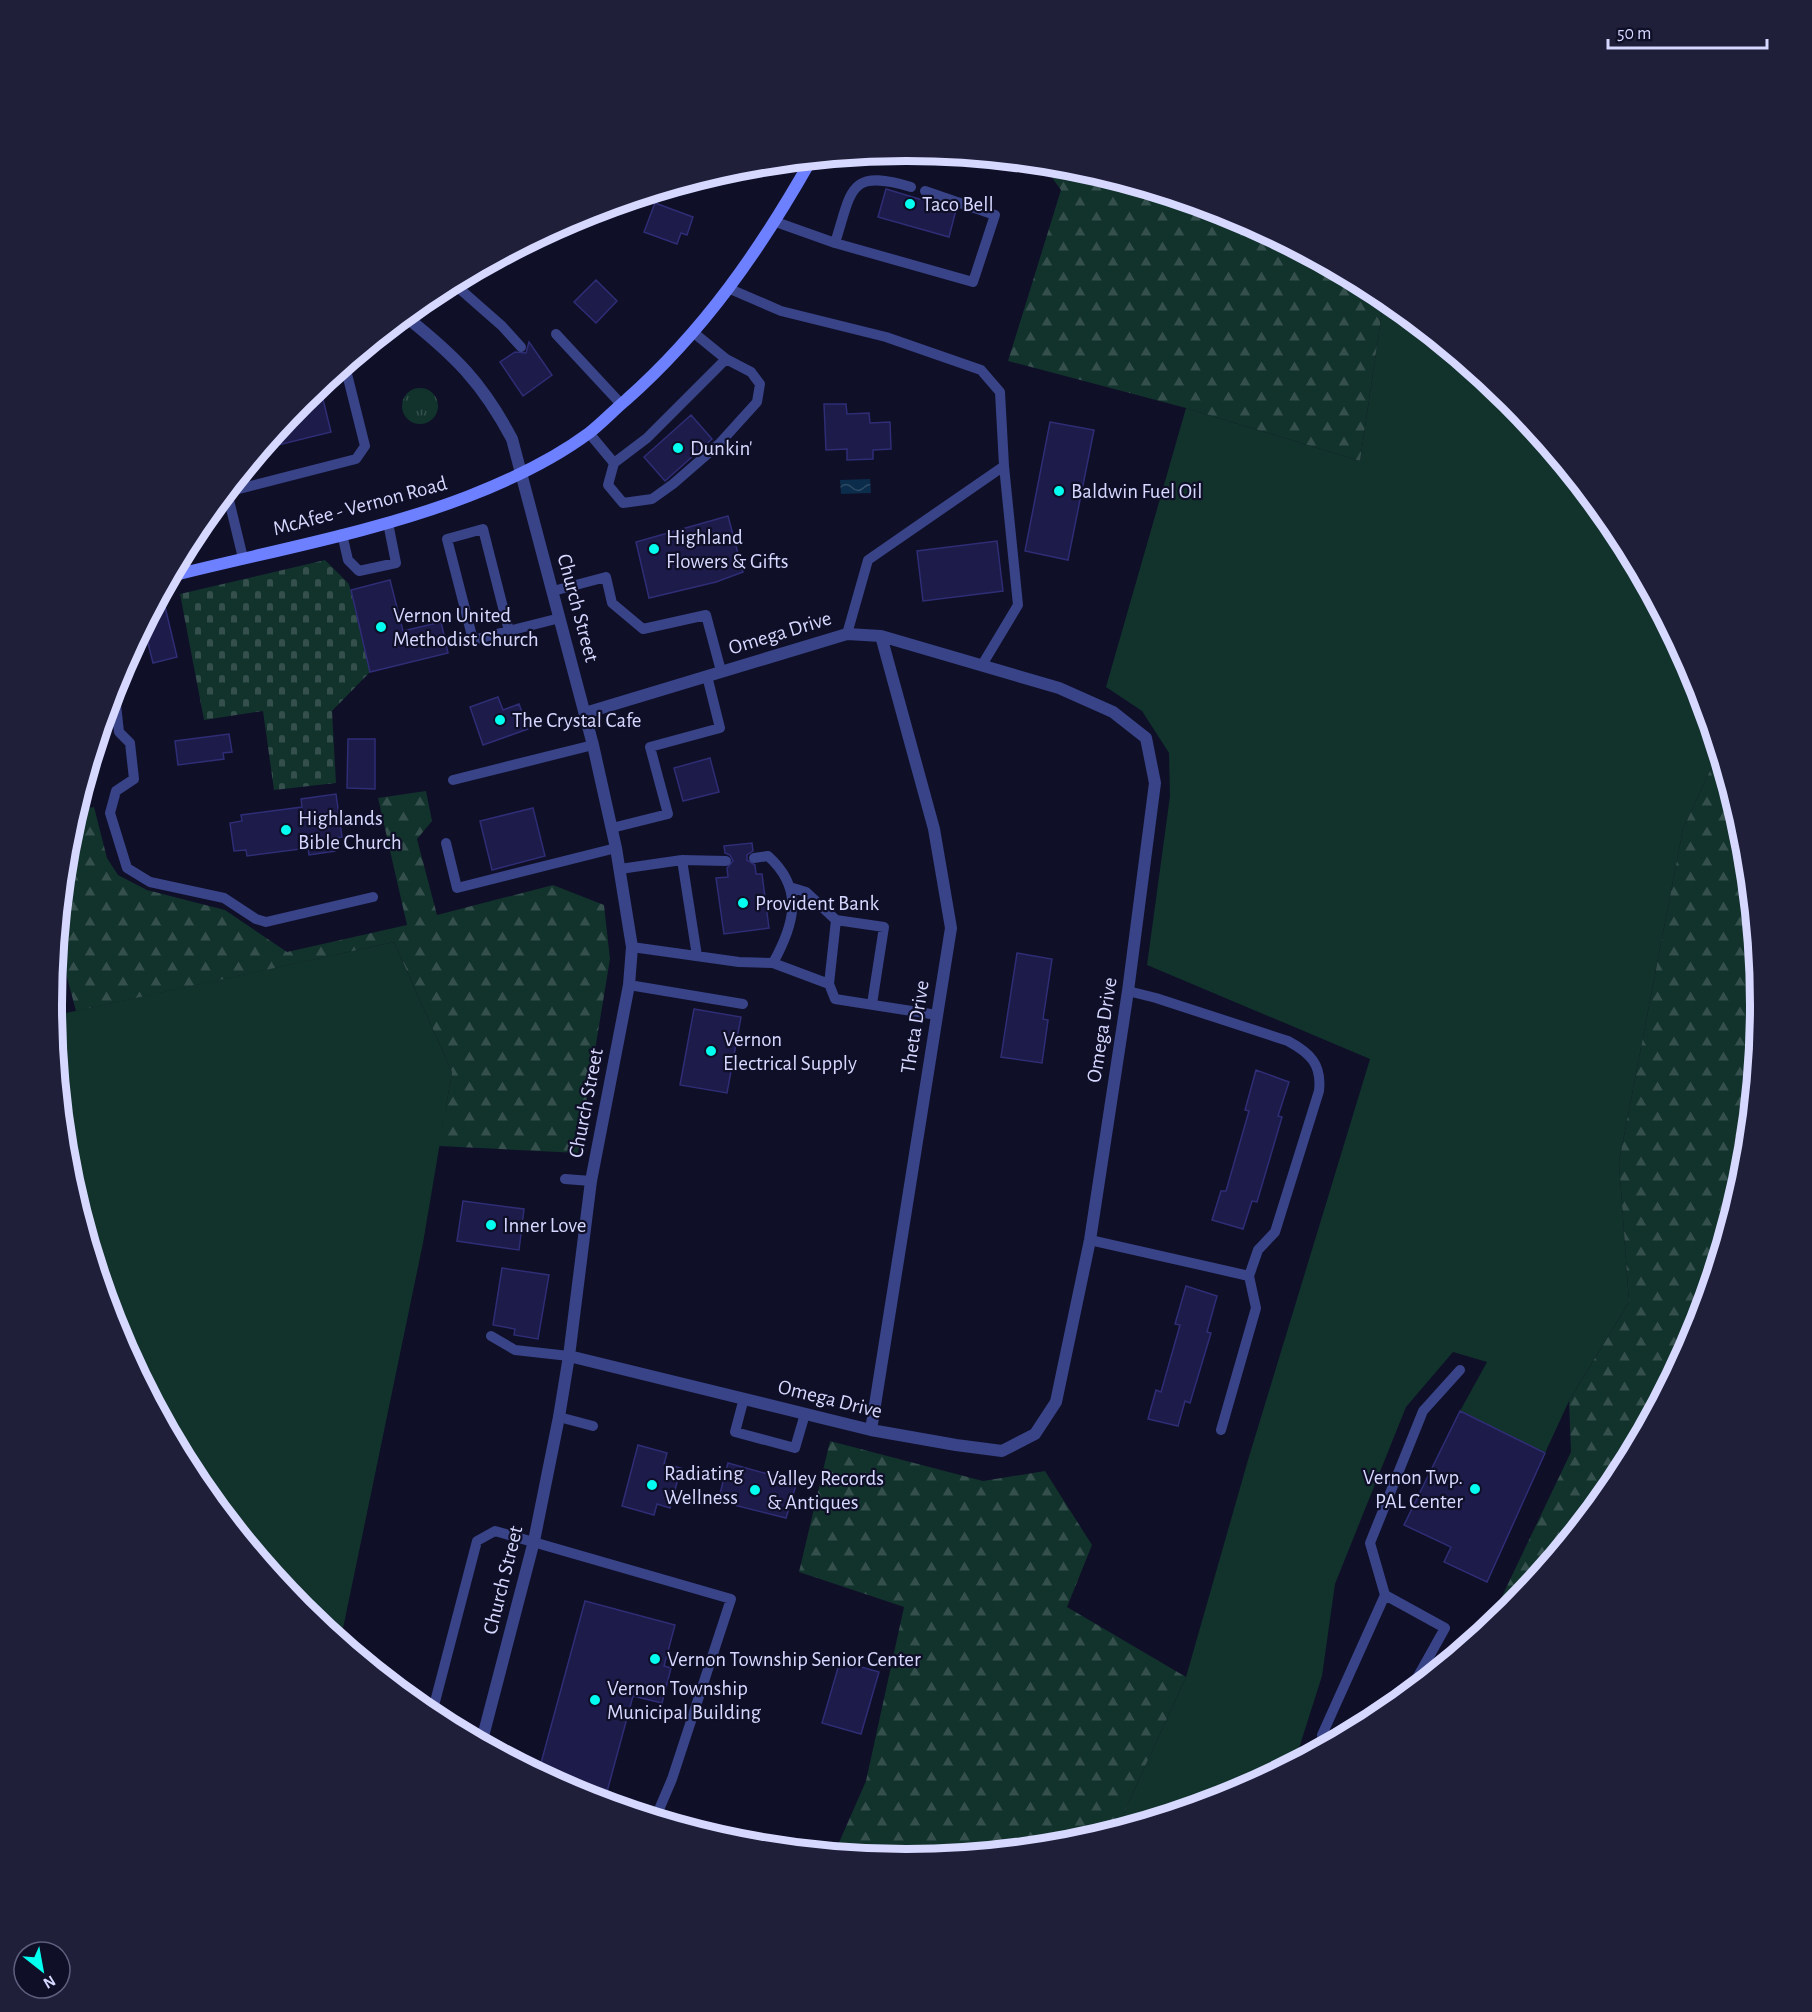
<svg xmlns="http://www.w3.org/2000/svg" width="1812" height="2012" font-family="'Alegreya Sans',sans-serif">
<defs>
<pattern id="forest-firs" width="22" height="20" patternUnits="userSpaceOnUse" patternTransform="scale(1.5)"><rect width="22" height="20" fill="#12322c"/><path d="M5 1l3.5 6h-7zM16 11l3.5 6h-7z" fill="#344f4c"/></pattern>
<pattern id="cemetery-stones" width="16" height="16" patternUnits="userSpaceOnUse" patternTransform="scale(1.5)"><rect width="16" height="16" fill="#12322c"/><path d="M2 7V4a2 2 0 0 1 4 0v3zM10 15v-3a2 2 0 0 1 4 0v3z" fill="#344f4c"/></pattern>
<pattern id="park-tufts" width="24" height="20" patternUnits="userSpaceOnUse" patternTransform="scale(1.5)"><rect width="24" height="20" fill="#12322c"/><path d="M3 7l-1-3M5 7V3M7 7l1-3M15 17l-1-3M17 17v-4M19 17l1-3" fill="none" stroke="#344f4c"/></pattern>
<pattern id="water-waves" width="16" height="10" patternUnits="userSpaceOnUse" patternTransform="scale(1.5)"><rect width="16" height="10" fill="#0b2c4a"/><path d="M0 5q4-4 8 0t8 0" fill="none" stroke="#2e4a65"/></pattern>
</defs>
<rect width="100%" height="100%" fill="#0f0f28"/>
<path fill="#12322c" d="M1384 298 1511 402 1617 531 1696 679 1718 753 1683 829 1619 1162 1629 1302 1569 1401 1545 1453 1460 1411 1487 1362 1453 1352 1406 1407 1335 1584 1322 1676 1294 1764 1233 1796 1115 1832 1186 1677 1248 1460 1370 1059 1147 965 1170 796 1169 753 1142 711 1106 687 1186 408 1360 461Z
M394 942 452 1072 423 1243 340 1643 301 1610 195 1481 116 1333 67 1172 52 1016Z"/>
<path fill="url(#forest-firs)" d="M1042 164 1073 168 1234 216 1384 298 1360 461 1186 408 1008 361 1061 190Z
M1718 753 1745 840 1761 1006 1744 1173 1696 1334 1617 1481 1510 1611 1485 1632 1571 1452 1569 1401 1629 1302 1619 1162 1683 829Z
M426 791 432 821 417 839 437 915 553 885 604 905 610 959 578 1153 439 1146 452 1072 394 942 76 1011 65 970 54 971 68 839 76 810 94 807 107 858 118 875 147 890 225 910 287 952 407 925 378 798Z
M830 1441 983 1481 1045 1471 1092 1545 1067 1607 1186 1677 1115 1832 1072 1845 906 1861 834 1854 866 1781 904 1607 799 1572Z"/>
<path fill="url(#cemetery-stones)" d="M325 560 349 584 370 672 332 711 336 783 274 790 263 711 204 720 180 594Z"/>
<path fill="url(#park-tufts)" d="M402 406a18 18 0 1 1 36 0a18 18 0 1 1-36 0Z"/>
<path fill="url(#water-waves)" d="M870 479 871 493 841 494 840 480Z"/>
<path fill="#1d1b49" stroke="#2f2d75" stroke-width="1.5" d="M886 189 956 210 949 237 878 217Z
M655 203 693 217 687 235 681 233 677 244 644 232Z
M596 280 617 301 596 323 574 302Z
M529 342 552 375 523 396 500 362 515 352 526 353Z
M320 387 331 432 262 449 302 401Z
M824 404H846L847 414 869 413 870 423 890 422 891 449 873 450V459L847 460V449L826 450Z
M691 415 712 439 665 481 644 457Z
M1050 422 1094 430 1068 560 1025 551Z
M728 516 743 572 716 582 649 598 636 542Z
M997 541 1003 591 923 601 917 551Z
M390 580 403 631 441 622 448 653 370 672 351 590Z
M162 594 177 657 153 663 144 627Z
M498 697 503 710 519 704 528 729 483 745 470 707Z
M229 734 232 752 223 753 224 759 178 765 175 741Z
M348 739H375V789L347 788Z
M710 758 719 792 683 801 674 768Z
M336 794 342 837 334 838 335 851 309 855 308 848 247 856 246 850 234 851 230 823 242 821 241 815 302 807 301 799Z
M533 808 545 856 492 870 480 821Z
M752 843 753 851 747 855V860L755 865 756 874H762L769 928 724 934 716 878 728 877 727 868 733 861 730 855 725 853 724 846Z
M1017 953 1052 959 1043 1019 1048 1020 1042 1063 1001 1057Z
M694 1009 741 1017 727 1093 680 1085Z
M1256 1070 1289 1082 1278 1116 1282 1117 1257 1202 1252 1201 1243 1229 1212 1220 1221 1191H1226L1249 1111 1245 1110Z
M463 1201 524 1209 519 1250 457 1241Z
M502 1268 549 1275 538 1339 514 1335 515 1329 493 1325Z
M1186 1286 1217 1296 1207 1332 1211 1333 1190 1403 1185 1401 1178 1426 1148 1419 1156 1390 1161 1392 1180 1325 1175 1324Z
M1460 1411 1545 1453 1487 1582 1444 1562 1451 1547 1404 1525Z
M638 1445 667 1453 664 1464 681 1468 670 1508 657 1504 654 1515 622 1506Z
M728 1463 797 1482 786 1518 718 1501Z
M585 1601 675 1625 664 1666 671 1668 662 1703 633 1696 605 1799 564 1788 538 1774Z
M840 1661 879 1672 861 1734 822 1723Z"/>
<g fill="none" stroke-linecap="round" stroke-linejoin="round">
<path stroke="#394387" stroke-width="10" d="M776 222 835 243 973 282 995 215 925 191
M835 243C852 190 848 168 911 187
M453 283 502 326 521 347
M730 289 781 311 886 337 981 370 1000 392 1004 466
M556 334 621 404
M589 433 614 463 647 438 726 359 694 333
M614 463 608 485 623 503 652 499 673 484 719 444 757 402 760 384 751 372 726 359
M227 492 356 459 365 446 345 366
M227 492 243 558
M342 534 348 560 359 571 396 563 388 523
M553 591 606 577 612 603 643 629 706 615 721 671
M509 631 483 529 447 539 473 640 560 618
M847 634 868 560 1004 466 1018 605 982 665
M114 686 119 732 130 743 134 779 116 791 110 813 127 868 150 882 224 898 256 919 266 922 373 897
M453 780 593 745
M612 828 668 814 650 747 720 728 707 676
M446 843 457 888 616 848
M682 860 697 956
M620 869 682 860 726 861
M793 888 806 892 836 920 884 927 872 1004
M632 947 739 962 773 963C794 925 805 889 768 856L754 858
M773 963 829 984 835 999 937 1015
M829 984 836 920
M629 985 743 1004
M565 1179 591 1181
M1090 1240 1249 1276 1258 1250 1275 1232 1319 1091C1322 1064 1310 1053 1288 1041L1156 998 1128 991
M491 1336 515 1350 569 1356
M744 1398 735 1432 795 1448 805 1414
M559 1417 593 1426
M1221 1430 1256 1308 1249 1276
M1385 1595 1370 1543 1423 1411 1460 1370
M431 1717 477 1541 495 1531 731 1599 672 1779 655 1819
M1324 1747 1322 1735 1385 1595 1445 1628 1407 1696"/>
<path stroke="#394387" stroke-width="12" d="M405 316C455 356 482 382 512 439L593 745 616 848 632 947 629 985 591 1181 569 1356 559 1417 534 1541 481 1744
M569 1356 871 1430 956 1445 1002 1451 1035 1434 1056 1402 1090 1240 1128 991 1155 783 1146 738 1113 712 1059 688 881 636 847 634 585 713
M871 1430 951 928 934 829 881 636"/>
<path stroke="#6d80ff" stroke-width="12" d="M171 576C270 551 373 533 469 496 510 480 554 459 589 433 602 423 614 410 626 400 704 331 760 250 811 160"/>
</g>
<g fill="#02fff0" stroke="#0f0f28" stroke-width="2">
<circle cx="910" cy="204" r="6"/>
<circle cx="678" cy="448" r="6"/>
<circle cx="1059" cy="491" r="6"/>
<circle cx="654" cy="549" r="6"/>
<circle cx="381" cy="627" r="6"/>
<circle cx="500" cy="720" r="6"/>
<circle cx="286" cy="830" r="6"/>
<circle cx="743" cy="903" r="6"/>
<circle cx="711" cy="1051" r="6"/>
<circle cx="491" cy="1225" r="6"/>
<circle cx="652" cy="1485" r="6"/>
<circle cx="1475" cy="1489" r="6"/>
<circle cx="755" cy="1490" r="6"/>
<circle cx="655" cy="1659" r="6"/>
<circle cx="595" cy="1700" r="6"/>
</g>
<g text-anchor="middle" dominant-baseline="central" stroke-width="4.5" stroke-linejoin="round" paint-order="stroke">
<g font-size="21" fill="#d6d8ff" stroke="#0f0f28" text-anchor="start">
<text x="922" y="204">Taco Bell</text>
<text x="690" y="448">Dunkin'</text>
<text x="1071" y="491">Baldwin Fuel Oil</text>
<text x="666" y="537">Highland<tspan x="666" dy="24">Flowers &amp; Gifts</tspan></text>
<text x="393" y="615">Vernon United<tspan x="393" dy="24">Methodist Church</tspan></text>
<text x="512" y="720">The Crystal Cafe</text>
<text x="298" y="818">Highlands<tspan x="298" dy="24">Bible Church</tspan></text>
<text x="755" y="903">Provident Bank</text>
<text x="723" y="1039">Vernon<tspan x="723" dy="24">Electrical Supply</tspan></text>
<text x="503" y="1225">Inner Love</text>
<text x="664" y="1473">Radiating<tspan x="664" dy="24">Wellness</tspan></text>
<text x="1463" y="1477" text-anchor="end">Vernon Twp.<tspan x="1463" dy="24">PAL Center</tspan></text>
<text x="767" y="1478">Valley Records<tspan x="767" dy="24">&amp; Antiques</tspan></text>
<text x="667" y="1659">Vernon Township Senior Center</text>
<text x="607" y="1688">Vernon Township<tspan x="607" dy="24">Municipal Building</tspan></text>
</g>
<g font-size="21" fill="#d6d8ff" stroke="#0f0f28">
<text transform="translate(360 506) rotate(-15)">McAfee - Vernon Road</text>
<text transform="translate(578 608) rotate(75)">Church Street</text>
<text transform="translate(780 633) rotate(-17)">Omega Drive</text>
<text transform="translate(915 1027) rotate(-81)">Theta Drive</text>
<text transform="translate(1102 1030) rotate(-81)">Omega Drive</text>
<text transform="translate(586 1103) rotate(-79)">Church Street</text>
<text transform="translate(830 1399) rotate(14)">Omega Drive</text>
<text transform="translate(503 1580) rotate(-76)">Church Street</text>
</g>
</g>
<path d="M0 0H1812V2012H0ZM62 1005a844 844 0 1 1 1688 0a844 844 0 1 1-1688 0Z" fill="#1f1f39" fill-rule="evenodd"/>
<path fill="none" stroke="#d6d8ff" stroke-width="8" d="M62 1005a844 844 0 1 1 1688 0a844 844 0 1 1-1688 0Z"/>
<g transform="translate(42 1970) rotate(149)"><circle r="28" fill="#0f0f28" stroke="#5f5f7e" stroke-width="1.5"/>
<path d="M0-4.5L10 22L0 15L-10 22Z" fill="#02fff0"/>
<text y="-9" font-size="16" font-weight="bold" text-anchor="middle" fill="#d6d8ff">N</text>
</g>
<path d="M1608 39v9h159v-9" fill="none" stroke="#d6d8ff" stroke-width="3"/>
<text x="1617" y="39" font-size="18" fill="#d6d8ff" stroke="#0f0f28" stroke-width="4.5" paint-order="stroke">50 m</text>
</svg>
